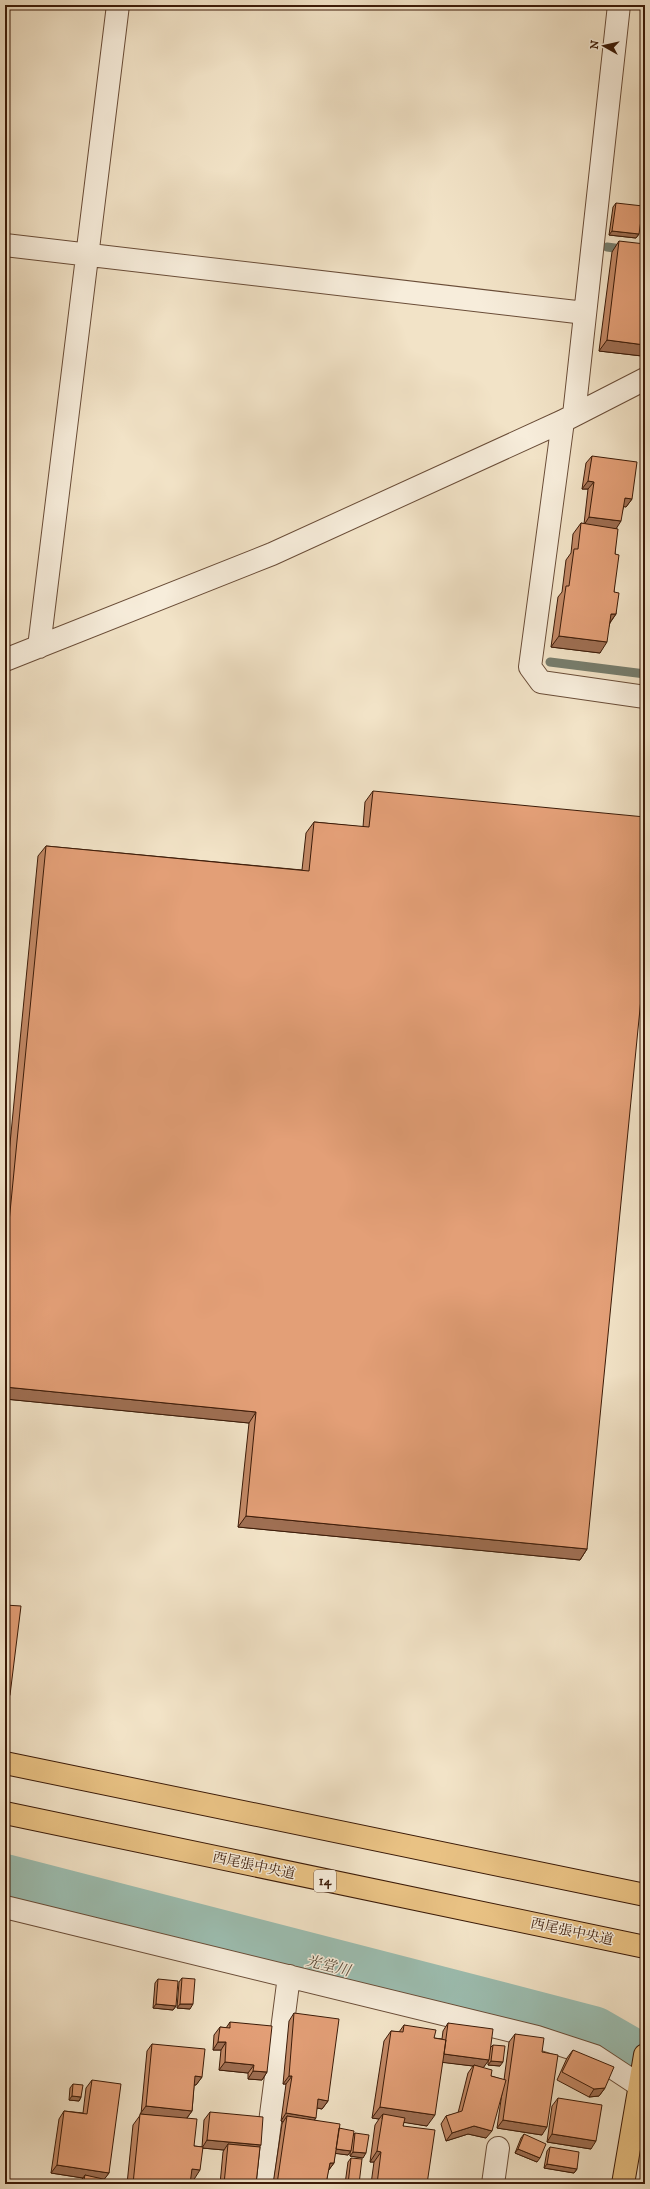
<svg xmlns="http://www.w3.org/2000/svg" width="650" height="2189" font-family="'IM FELL DW Pica','Noto Serif JP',serif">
<rect width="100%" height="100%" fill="#f2e3c7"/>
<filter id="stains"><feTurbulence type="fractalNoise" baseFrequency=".005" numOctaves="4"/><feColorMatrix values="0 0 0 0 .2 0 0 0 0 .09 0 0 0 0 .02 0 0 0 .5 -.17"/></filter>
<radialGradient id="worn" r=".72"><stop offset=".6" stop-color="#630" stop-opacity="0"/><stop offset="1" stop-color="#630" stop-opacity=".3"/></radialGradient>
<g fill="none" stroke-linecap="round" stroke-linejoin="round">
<path stroke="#767d6d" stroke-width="9" d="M607 247 645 252
M550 662 645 674"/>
<path stroke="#9cbeb1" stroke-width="56" d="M5 1882 593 2034 645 2064"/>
<defs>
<path id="minor" d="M5 245 585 313
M574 415 619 5
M563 421 530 667 541 682 645 697
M39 647 118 5
M5 660 272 554 563 421 645 379
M5 1907 537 2037 595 2056 645 2089
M262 2184 289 1976
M493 2184 498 2148"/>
<path id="major" d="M5 1763 645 1895
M5 1813 645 1947
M623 2184 645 2055"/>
</defs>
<use href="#minor" stroke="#6a4d38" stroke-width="24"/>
<use href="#major" stroke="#3c1b08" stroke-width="24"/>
<use href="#minor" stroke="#f7eddb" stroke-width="22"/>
<use href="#major" stroke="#e9c284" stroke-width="22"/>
</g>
<path fill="#c38966" stroke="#3c1b08" d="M616 203 639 234 636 238 609 235 613 207Z
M619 241 642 356 599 351 612 252Z
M592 456 632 499 626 507 624 506 616 528 615 554 614 592 616 614 610 623 600 653 551 647 558 597 562 592 566 560 571 553 573 534 581 523 584 524 588 489H582L586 463Z
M373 791 587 1549 580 1560 238 1527 249 1423 5 1399V1195L38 856 46 846 302 870 306 833 314 822 363 827 365 802Z
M182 1978 190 2009 177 2008 179 1982Z
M158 1979 176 2006 173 2010 153 2008 155 1983Z
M294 2013 328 2101 322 2109 317 2108 314 2120 339 2128 353 2136 355 2133 363 2158 350 2156V2151L348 2155 335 2153 334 2163 328 2171 326 2184H273L282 2124 283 2122 281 2121 286 2084H283L289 2021Z
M230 2022 267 2072 262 2080 248 2079V2073L219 2070 221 2050H213L214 2035 220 2027 226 2028Z
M448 2023 490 2048 493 2045 500 2066 488 2065V2060L483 2068 491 2076 504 2080 509 2042 515 2034 542 2052V2135L497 2128 502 2093 486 2138 468 2134 446 2141 441 2124 446 2116 458 2113 468 2073 473 2066 442 2062 427 2126 404 2122 403 2126 427 2184H371L374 2162H370L375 2125 379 2119 372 2118 384 2041 391 2031 399 2032 404 2025 434 2038 442 2039 443 2031Z
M152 2044 202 2077 196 2085H194L192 2111 187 2118 194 2146 202 2147 204 2120 210 2112 260 2147 256 2184H220L223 2152 224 2150 202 2148 193 2181H190V2184H127L133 2125 141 2114 147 2051Z
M573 2050 605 2088 599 2096 589 2097 557 2080 567 2058Z
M92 2080 109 2173 104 2179 111 2184H81L82 2179 83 2178 51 2173 59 2119 64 2111 83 2113 86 2088Z
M73 2084 81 2097 79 2101 69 2100 70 2088Z
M558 2098 591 2149 547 2142 552 2106Z
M524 2134 537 2162 515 2153 521 2138Z
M550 2147 577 2169 574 2173 544 2168 547 2151Z
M351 2158 359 2184H345L348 2162Z"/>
<path fill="#9f6f53" stroke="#3c1b08" d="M612 231 639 234 636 238 609 235Z
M607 340 645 345V352L642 356 599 351Z
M588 481 594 482 588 489H582Z
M625 498 632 499 626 507 619 506Z
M589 517 621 521 616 529 584 525Z
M611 614H616L608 625Z
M559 636 607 642 600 653 551 647Z
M5 1387 256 1412 249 1423 5 1399Z
M246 1516 587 1549 580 1560 238 1527Z
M5 1695H10L5 1703Z
M156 2004 176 2006 173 2010 153 2008Z
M180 2004H193L190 2009 177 2008Z
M218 2042H226L221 2050H213Z
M444 2054 489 2060 483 2068 474 2065 473 2066 439 2062Z
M491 2061 503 2062 500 2066 488 2065Z
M225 2062 254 2065 248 2073 219 2070Z
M253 2071 267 2072 262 2080 248 2079Z
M195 2076 202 2077 196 2085 190 2084Z
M289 2076H292L286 2084H283Z
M605 2088 599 2096 589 2097 594 2089Z
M72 2096 81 2097 79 2101 69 2100Z
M318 2099 328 2101 322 2109 313 2107Z
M146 2106 192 2111 186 2119 140 2114Z
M380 2107 435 2115 427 2126 382 2119 383 2114 379 2119 372 2118Z
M286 2113 316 2118 310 2126 287 2116 283 2122 281 2121Z
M503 2120 547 2127 542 2135 497 2128Z
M474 2126 492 2131 486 2138 468 2134 446 2141 452 2133Z
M552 2134 596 2141 591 2149 547 2142Z
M207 2140 261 2145 256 2153 228 2144 224 2150 202 2148Z
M335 2149 351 2151 348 2155 332 2153Z
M518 2149 540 2158 537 2162 515 2153Z
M377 2151 381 2152 374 2162H370Z
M353 2152 366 2153 363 2158 350 2156Z
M330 2163H334L328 2171Z
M547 2164 577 2169 574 2173 544 2168Z
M57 2165 109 2173 103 2181 85 2175 83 2178 51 2173Z
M192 2169 200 2170 193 2181 184 2180Z"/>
<path fill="#e39f77" stroke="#3c1b08" d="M616 203 643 206 639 234 612 231Z
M619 241 645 244V345L607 340Z
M592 456 637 462 632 499 625 498 621 521 589 517 594 482 588 481Z
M581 523 618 529 615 554 619 555 614 592 619 593 616 614H611L607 642 559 636 566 586H569L574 549H578Z
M373 791 645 817V958L587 1549 246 1516 256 1412 5 1387V1263L46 846 309 871 314 822 369 827Z
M5 1605 21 1606 10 1695H5Z
M182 1978 195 1979 193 2004H180Z
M158 1979 178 1981 176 2006 156 2004Z
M294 2013 339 2019 328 2101 318 2099 316 2118 286 2113 292 2076H289Z
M230 2022 272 2026 267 2072 253 2071 254 2065 225 2062 226 2042H218L220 2027 230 2028Z
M448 2023 493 2029 489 2060 444 2054Z
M404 2025 436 2030 434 2038 446 2040 435 2115 380 2107 391 2031 403 2032Z
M515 2034 544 2038 542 2052 558 2055 547 2127 503 2120Z
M152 2044 205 2049 202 2077 195 2076 192 2111 146 2106Z
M493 2045 505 2046 503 2062 491 2061Z
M573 2050 614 2067 605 2088 594 2089 562 2072Z
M474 2065 492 2070 491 2076 506 2080 492 2131 474 2126 452 2133 446 2116 462 2111Z
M92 2080 121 2084 109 2173 57 2165 64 2111 87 2114Z
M73 2084 83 2085 81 2097 72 2096Z
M558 2098 602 2105 596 2141 552 2134Z
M210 2112 263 2117 261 2145 207 2140Z
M140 2114 197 2119 194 2146 203 2147 200 2170 192 2169 190 2184H133Z
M383 2114 405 2118 403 2126 435 2130 427 2184H377L381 2152 377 2151Z
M287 2116 340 2124 334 2163H330L326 2184H277Z
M339 2128 354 2131 351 2151 336 2149Z
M355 2133 369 2135 366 2153 353 2152Z
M524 2134 546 2144 540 2158 518 2149Z
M228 2144 260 2147 256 2184H224Z
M550 2147 579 2152 577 2169 547 2164Z
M351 2158 362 2159 359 2184H348Z
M85 2175 112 2181 111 2184H83Z"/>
<g text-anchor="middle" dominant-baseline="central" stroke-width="3" stroke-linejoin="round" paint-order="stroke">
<rect fill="#f7eddb" stroke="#745a47" stroke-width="1" x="314" y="1870" width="22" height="22" rx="3"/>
<g font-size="13" font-weight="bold" fill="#3c1b08">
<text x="325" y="1881">14</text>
</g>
<g font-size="14" fill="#3c1b08" stroke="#f7eddb">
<text transform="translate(254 1866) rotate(12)">西尾張中央道</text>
<text transform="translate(572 1932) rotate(12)">西尾張中央道</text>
</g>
<g font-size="15" font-style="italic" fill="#594c3b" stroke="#f7eddb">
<text transform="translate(328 1966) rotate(14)">光堂川</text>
</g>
</g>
<rect width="650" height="2189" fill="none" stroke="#f2e3c7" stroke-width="20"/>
<rect x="6" y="6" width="638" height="2177" fill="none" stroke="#3c1b08" stroke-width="2"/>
<rect x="10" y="10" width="630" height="2169" fill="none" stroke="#3c1b08"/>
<g transform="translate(604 46) rotate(278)" stroke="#f7eddb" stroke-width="3" paint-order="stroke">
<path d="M0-3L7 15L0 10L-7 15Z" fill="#3c1b08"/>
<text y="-6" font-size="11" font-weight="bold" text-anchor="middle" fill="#3c1b08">N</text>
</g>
<rect width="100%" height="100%" filter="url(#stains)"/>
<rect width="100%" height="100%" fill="url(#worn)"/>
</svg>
